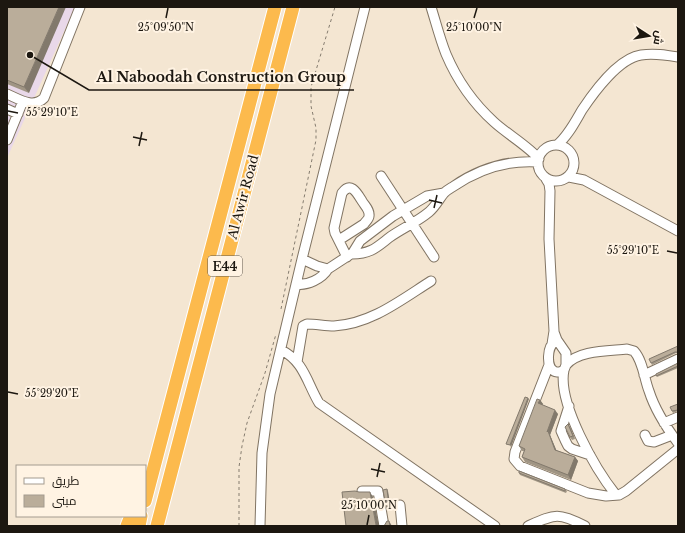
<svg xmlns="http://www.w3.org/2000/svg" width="685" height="533" font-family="'Libre Baskerville',Cairo,serif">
<rect width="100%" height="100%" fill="#f4e6d2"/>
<path fill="#e9d8e9" d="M7 7H75L7 158Z"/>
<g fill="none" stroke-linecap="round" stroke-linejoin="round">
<defs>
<path id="minor" d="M431 7C436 23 440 39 446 54 457 80 473 103 494 122 507 134 528 146 539 159
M7 94C19 99 33 109 44 98L80 7
M7 109 18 114
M7 140 23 101
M538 163a18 18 0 1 1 36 0a18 18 0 1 1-36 0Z
M557 145C568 136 575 122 582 110 594 92 619 58 641 55 654 53 666 55 678 57
M381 176 434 257
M569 177 584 180 678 231
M546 179 549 184 550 191 549 239 554 331 552 344
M444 193 427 196 393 216 360 241 352 254C371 254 377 247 390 237 403 228 417 222 429 212 436 206 439 199 444 193 447 190 451 188 454 186 479 169 508 160 538 162
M339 240 364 224C366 221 369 219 369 216 370 210 365 206 362 201 357 193 351 181 342 193L334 228 335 233 347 257
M302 259 317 266 328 269
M296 284C307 286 322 279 328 269L351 254
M554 332 557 340 566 353V365L564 370 560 372C558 372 555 372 554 371 546 367 547 346 555 342L559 343
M281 350C304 361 307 383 319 403L495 526
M297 362 303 326 307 324C316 324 325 326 334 326 371 324 401 300 431 281
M549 365 515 452 514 459 520 466 588 493 606 496 619 495 626 491 678 449
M566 365C578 350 609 351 627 349L634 351C643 361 644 378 649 391 655 410 666 427 678 443
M564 370C557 403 596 470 616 495
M644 375 678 359
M569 406 561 431 565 440 568 446 572 449 590 455
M664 423 678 417
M645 435 648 441 654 442 672 435
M362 491H378L384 526
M400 505 402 526
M260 526 262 453 270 394 302 259 365 7
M528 526C555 514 558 512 585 526"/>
<path id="highway" d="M145 501 275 7
M127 526 131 516
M139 526 141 516
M157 526 293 7"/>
</defs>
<use href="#minor" stroke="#817463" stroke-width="11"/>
<use href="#highway" stroke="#fff" stroke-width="15"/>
<path stroke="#857c6f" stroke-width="1" stroke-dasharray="3 3" stroke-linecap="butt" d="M281 309 316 140V128L311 106V87L335 7
M239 526V467L242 446 247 423 265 373 276 334"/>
<use href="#minor" stroke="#fff" stroke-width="9"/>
<use href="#highway" stroke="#fcba4d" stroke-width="13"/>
</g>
<path fill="#a09584" d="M7 7 29 93 7 84Z
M678 346V353H676L652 365 651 363Z
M678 363V368L657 377 656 374Z
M540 400 543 404 542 405 558 414 550 435 556 450 575 457 578 461 571 480 525 462 522 457 524 451H522L519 446Z
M678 404V411L673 413 672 411Z
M570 427 575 439 572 440 570 437Z
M519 473 565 489 567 491 566 493 520 475Z"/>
<path fill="#82796c" d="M59 7H66L29 93 24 87Z
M528 398 529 399 511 447 510 445Z
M540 400 543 404 541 408 538 403Z
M555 410 558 414 550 435 558 454 555 450 547 432Z
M568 424 570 427 575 439 573 436Z
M575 457 578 461 571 480 568 475Z
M387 489 388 491 391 509 389 507Z
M370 492 373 497 379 526 376 525Z
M389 521 392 526H390Z"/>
<path fill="#baad9a" stroke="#82796c" d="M7 7H59L24 87 7 80Z
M678 346V352H675L651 363 649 359Z
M678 363V366L656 376V374Z
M525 397 528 398 510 445 506 444Z
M537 399 540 400 538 403 555 410 547 432 548 431 555 450 575 457 568 475 522 457 525 449 519 446Z
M678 404V410L672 411 670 407Z
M568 424 573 436 570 437 565 427Z
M519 471 565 489V491L519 473Z
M387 489 389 507H386L383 490Z
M355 491 359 492H370L376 525 379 526H346L342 492Z
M387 521H389L390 526H384Z"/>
<path fill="none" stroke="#1c1710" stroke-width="1.5" d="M166 18 168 8M474 18 477 8M8 111 18 113M133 137 147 140M139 146 142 132M429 200 442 203M434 208 437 195M667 251 677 253M8 392 18 394M371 469 385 472M377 477 380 463M367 525 369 515"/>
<g text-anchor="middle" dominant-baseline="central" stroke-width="4" stroke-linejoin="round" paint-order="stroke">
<rect fill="#fff3e3" stroke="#60594f" stroke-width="1" x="208" y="256" width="34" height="20" rx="3"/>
<g font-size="12" font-weight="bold" fill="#1c1710">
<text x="225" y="266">E44</text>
</g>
<g font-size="13" fill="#1c1710" stroke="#fff3e3">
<text transform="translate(243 197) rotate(-75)">Al Awir Road</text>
</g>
</g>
<g font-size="10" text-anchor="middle" fill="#1c1710" stroke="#fff3e3" stroke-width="4" stroke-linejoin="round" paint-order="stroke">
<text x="166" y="31">25°09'50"N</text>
<text x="474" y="31">25°10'00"N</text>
<text x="52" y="116">55°29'10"E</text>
<text x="633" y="254">55°29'10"E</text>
<text x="52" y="397">55°29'20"E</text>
<text x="369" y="509">25°10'00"N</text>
</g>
<path fill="none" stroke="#1c1710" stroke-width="1.5" d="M30 55L89 90H354"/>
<circle fill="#1c1710" stroke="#fff3e3" stroke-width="1.5" cx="30" cy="55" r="4"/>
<g font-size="14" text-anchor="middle" font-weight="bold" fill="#1c1710" stroke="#fff3e3" stroke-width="4" stroke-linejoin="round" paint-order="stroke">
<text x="221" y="82">Al Naboodah Construction Group</text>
</g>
<rect width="685" height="533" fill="none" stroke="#1c1710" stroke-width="16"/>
<rect x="16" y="465" width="130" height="52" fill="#fff3e3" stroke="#a49b8f"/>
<rect x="24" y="478" width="20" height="6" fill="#ffffff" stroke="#a49b8f"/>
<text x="52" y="485" font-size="12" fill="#1c1710">طريق</text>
<rect x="24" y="495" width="20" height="12" fill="#baad9a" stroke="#a49b8f"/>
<text x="52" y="505" font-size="12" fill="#1c1710">مبنى</text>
<g transform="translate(649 36) rotate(102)" stroke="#fff3e3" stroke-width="3" paint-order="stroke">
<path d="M0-3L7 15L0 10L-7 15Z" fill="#1c1710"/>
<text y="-6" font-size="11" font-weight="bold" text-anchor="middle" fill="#1c1710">ش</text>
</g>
</svg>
